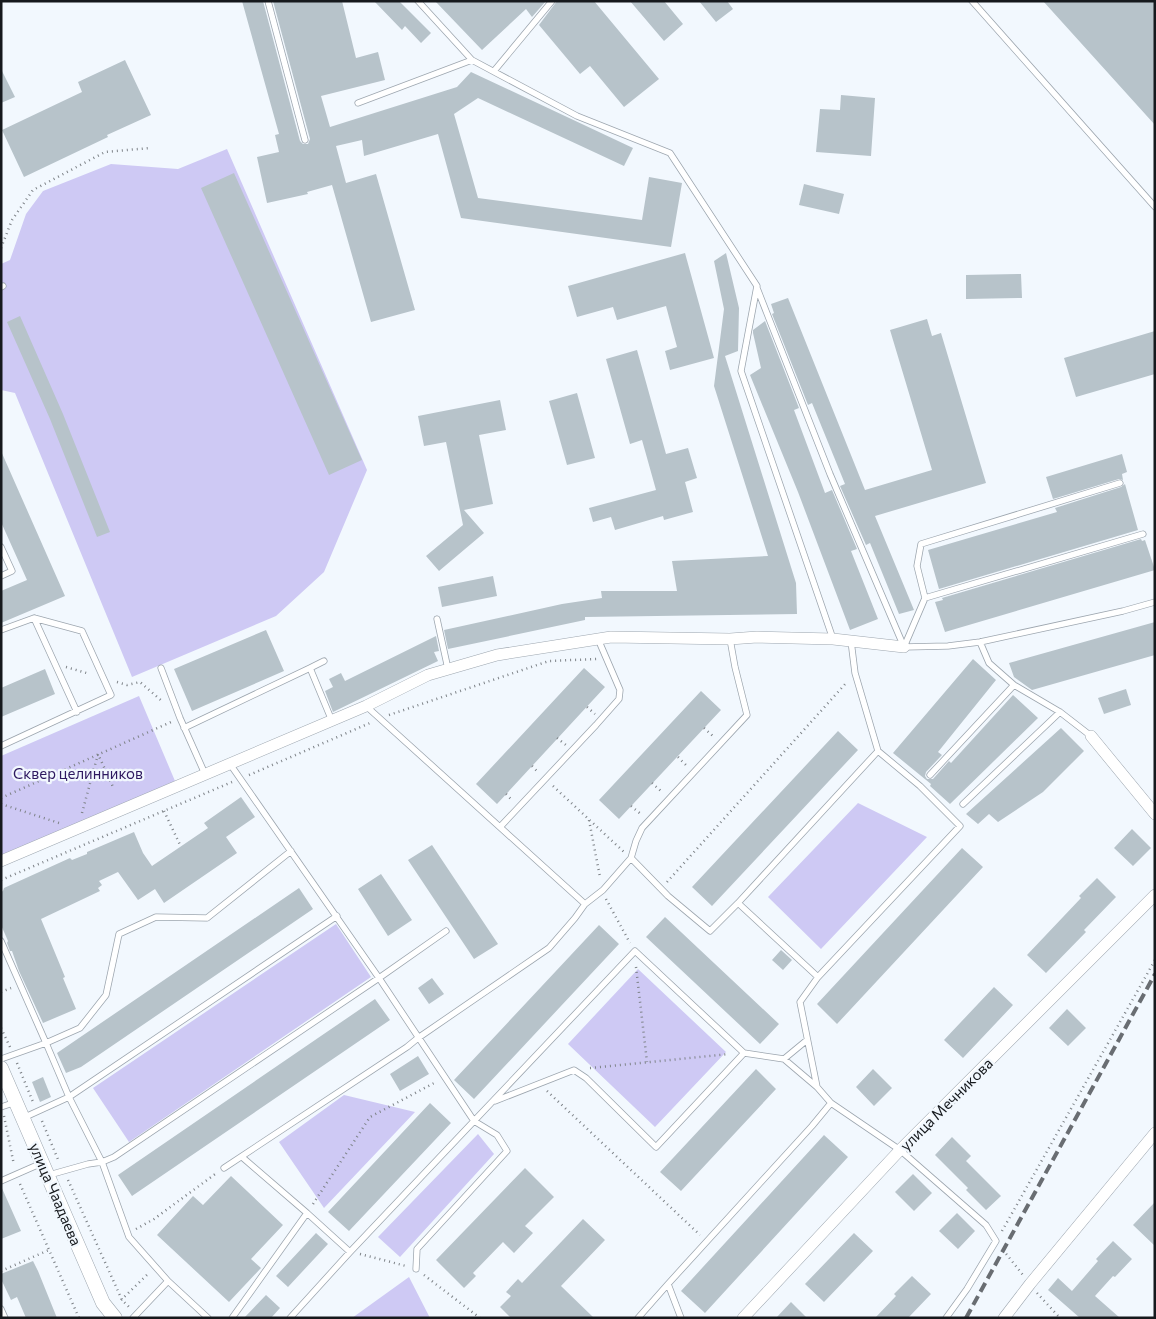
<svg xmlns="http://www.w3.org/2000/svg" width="1156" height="1319" font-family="Commissioner,sans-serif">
<rect width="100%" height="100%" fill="#f2f8fe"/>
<path fill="#cec9f4" d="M227 149 367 470 324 572 276 616 132 677 15 393 1 390V264L10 260 26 214 43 191 111 164 178 169Z
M139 696 175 781 1 857V756Z
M858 803 927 837 821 949 768 897Z
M336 924 371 977 129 1142 93 1088Z
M638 969 726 1052 655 1127 568 1044Z
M344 1095 415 1112 324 1208 279 1142Z
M478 1134 494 1154 400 1257 378 1237Z
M409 1277 430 1318H352Z"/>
<path fill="#b7c3ca" d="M242 1H263L300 141 303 144H308L310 139 273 1H342L356 58 378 52 385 80 321 96 330 127 457 87 471 72 633 148 624 166 478 98 454 114 478 198 642 220 649 177 682 183 671 247 461 218 438 134 364 156 362 140 336 146 346 183 376 174 415 310 371 322 332 185 307 192 308 194 267 203 257 157 279 152 275 135 279 134Z
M374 1H399L431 33 421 43 405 26 402 30Z
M435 1H546L532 17 526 9 482 50Z
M557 1H594L659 79 624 107 590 66 580 74 539 25Z
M630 1H664L683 24 664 41Z
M699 1H727L733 9 716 22Z
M1043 1H1155V125Z
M125 60 151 115 107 135 108 137 24 177 2 130 82 92 78 82Z
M1 69 15 97 1 103Z
M841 95 875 98 871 156 816 152 820 109 840 110Z
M234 173 362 460 329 475 201 188Z
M804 184 844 194 839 214 799 205Z
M685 253 714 358 670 370 665 351 677 347 666 306 617 320 613 307 577 317 568 286Z
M726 253 739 308 738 351 725 356 796 583 797 614 585 617V620L448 649 444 630 562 604 602 598 601 591H677L672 561 768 556 714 386 724 309 714 261Z
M1021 274 1022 298 966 299V275Z
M788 298 865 490 932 470 890 330 927 319 932 336 941 333 986 483 875 516 914 610 899 614 870 543 866 545 840 486 845 484 812 403 808 405 772 314 774 313 771 304Z
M20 316 63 414 110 532 97 537 50 419 7 322Z
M765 321 799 408 794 410 825 493 832 490 857 549 851 551 878 619 850 630 798 492 750 375 761 368 753 333V330Z
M1155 331V374L1076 397 1064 358Z
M637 350 666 454 688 448 697 478 685 482 693 512 664 520 663 516 615 530 611 517 593 522 589 508 656 490 642 440 630 444 606 359Z
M577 393 595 458 567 465 549 401Z
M500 400 506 430 479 435 493 504 464 510 484 533 439 571 426 556 463 525 446 442 424 446 418 416Z
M1 451 65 596 1 623V591L27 580 1 522Z
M1122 454 1127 472 1122 474 1123 480 1119 479 1053 499 1046 477Z
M1125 484 1138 530 939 589 928 550 1057 512 1055 508 1121 487Z
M1141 539 1142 541 1145 540 1155 570 945 632 935 602 943 600 942 598Z
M493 576 497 596 442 607 438 587Z
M1155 622V655L1032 690 1014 677 1009 663Z
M266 630 284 671 192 711 174 669Z
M436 636 439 651 434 652 438 661 333 712 325 691 333 687 329 679 341 673 345 681Z
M973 659 996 680 938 752 942 755 926 772 925 776 927 779H933L949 761 951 763 1013 695 1038 718 950 804 930 786 931 784 893 753Z
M584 668 605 687 497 804 476 784Z
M45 669 55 694 1 717V688Z
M1126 689 1131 705 1104 714 1098 698Z
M701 691 721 710 619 819 599 800Z
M1061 728 1084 751 1043 792 998 822 989 814 978 824 966 814Z
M838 731 858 750 712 906 692 887Z
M241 797 255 817 226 837 237 853 164 903 155 889 138 900 118 872 99 881 102 885 98 888 100 891 41 919 65 977 63 978 76 1009 43 1023 19 971 12 951H10L7 943 8 941 1 925V892L3 891 4 888 70 858 72 860 87 854V852L134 832 143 853 152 866 208 828 204 823Z
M1132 829 1151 848 1133 866 1114 848Z
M432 845 498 944 474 959 408 860Z
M962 848 983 867 837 1024 817 1004Z
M381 874 412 920 388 936 358 889Z
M1097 878 1116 897 1084 930 1086 932 1046 973 1027 955 1081 898 1079 896Z
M299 888 313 909 81 1067 66 1073 57 1053Z
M665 917 779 1024 760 1044 646 937Z
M599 925 619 944 474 1099 454 1080Z
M781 950 792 960 783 970 772 960Z
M432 978 444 994 429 1004 418 988Z
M994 987 1013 1005 963 1058 944 1040Z
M375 999 390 1020 132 1196 118 1175Z
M1067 1009 1086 1028 1068 1046 1049 1028Z
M418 1056 429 1074 400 1091 390 1074Z
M756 1069 776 1089 681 1191 660 1172Z
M873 1069 892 1088 874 1106 856 1087Z
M43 1077 51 1097 40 1102 32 1082Z
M430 1103 451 1123 349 1231 328 1212Z
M824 1135 848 1157 705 1313 681 1291Z
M952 1137 971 1156 966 1161 1001 1196 986 1210 966 1190 968 1188 935 1155Z
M525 1168 554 1197 525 1226 533 1233 514 1253 503 1242 473 1273 476 1276 464 1288 436 1260Z
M913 1174 932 1193 914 1211 895 1192Z
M231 1176 283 1225 251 1259 261 1268 229 1302 157 1235 193 1196 203 1205Z
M1 1186 21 1231 1 1239Z
M1155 1202V1246L1133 1225Z
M957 1213 975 1231 958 1249 939 1231Z
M583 1219 605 1240 561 1286 594 1318H511L500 1307 511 1296 506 1292 518 1279 522 1283Z
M316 1233 328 1244 288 1287 276 1276Z
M854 1233 873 1251 824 1302 805 1284Z
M1113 1241 1132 1259 1115 1277 1113 1276 1095 1296 1120 1318H1080L1048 1290 1058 1278 1072 1291 1098 1261 1096 1259Z
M33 1261 38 1271 57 1318H26L17 1297 11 1300 1 1279V1274Z
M912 1276 931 1294 908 1318H875L896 1296 894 1294Z
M266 1295 280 1308 271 1318H244Z
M791 1302 807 1318H776Z"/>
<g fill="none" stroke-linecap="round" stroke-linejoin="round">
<defs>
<path id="service" d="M268 1 305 140
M418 1 472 60 577 116 670 153 757 286 741 371 833 639
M972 1 1155 207
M494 71 552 1
M358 103 472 60
M1 287 3 286
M757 288 830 474 904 647
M1 547 12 571 1 576
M925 598 917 566 921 544 1120 483
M34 618 77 712
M437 619 448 669
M1 630 34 618 82 631 111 695 1 746
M904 647 925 598 1143 534
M904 647 948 646 980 642 1123 611 1155 602
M324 661 310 668 332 721
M161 668 180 718 205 774
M1014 685 1060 712 1091 736
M366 706 585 904
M184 728 310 668
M230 764 379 978 474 1121 350 1252 290 1318
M930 775 1014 685 989 663 980 642
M963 804 1060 712
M500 827 596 725 619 699 620 690 598 639
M291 851 207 918 156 917 119 934 106 995 80 1028 46 1043 69 1097 337 916
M631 858 668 896 710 931 738 903
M1 941 46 1043 1 1059
M818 977 960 826 920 786 878 751
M744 1053 784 1059 817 1087
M784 1059 807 1040
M831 1103 900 1150 986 1225 996 1241 967 1289 946 1318
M1 1107 16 1102
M23 1118 69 1097 102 1162 114 1157 379 978 446 931
M224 1168 407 1047 418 1038 549 948 575 918 585 904 603 890 631 858 636 841 642 828 747 715 735 667 730 639
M49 1175 88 1164 102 1162 129 1237 168 1281 208 1318
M1 1181 42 1163
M307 1213 350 1252
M416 1269 417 1249 507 1151 497 1135 474 1121 635 951 744 1053 656 1147 586 1078 574 1070 495 1101
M1 1309 5 1318
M133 1318 168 1281
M232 1318 307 1213 242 1157
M638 1318 668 1284
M681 1318 668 1284 812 1126 831 1103 817 1087 800 1002 818 977 738 903 878 751 855 673 851 641"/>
<path id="minor" d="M1091 736 1155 814
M1 861 366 706 428 675 497 655 611 637 730 639 757 637 833 639 904 647
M743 1318 900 1150 1155 895
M1004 1318 1030 1284 1155 1133"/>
<path id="tertiary" d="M1 1068 103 1303 115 1318"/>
</defs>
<use href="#service" stroke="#9da6af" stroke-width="7"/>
<use href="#minor" stroke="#9da6af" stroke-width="12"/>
<use href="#tertiary" stroke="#9da6af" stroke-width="15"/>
<path stroke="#7e8388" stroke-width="2.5" stroke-dasharray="1 4" stroke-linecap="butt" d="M1 248 12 220 33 190 105 152 150 148
M66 667 90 674
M117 682 127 685 140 682 163 702
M587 707 595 714
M389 715 549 661 597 659
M704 728 714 737
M557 738 566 745
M678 757 687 766
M532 766 538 772
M249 775 370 723
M652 783 662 792
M553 786 624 852
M506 794 512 800
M1 798 171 722
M1 804 59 823
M631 806 642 815
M164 811 181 847
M82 813 98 754 113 787
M589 820 600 877
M1 880 232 782
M667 882 847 682
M606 899 630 943
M636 967 647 1062
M1 992 11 988
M1 1028 10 1047
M17 1063 33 1102
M590 1068 729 1054
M547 1091 700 1235
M4 1116 14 1165
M42 1121 59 1162
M68 1180 122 1300 129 1307
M20 1184 79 1318
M313 1204 370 1117 436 1082
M136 1229 154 1219 218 1172
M1002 1231 1155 960
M1003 1250 1023 1275
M360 1254 406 1266
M1 1271 49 1250
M424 1275 480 1318
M1037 1293 1060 1318
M121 1300 149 1273"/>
<use href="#service" stroke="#fff" stroke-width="5.5"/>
<use href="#minor" stroke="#fff" stroke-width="11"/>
<use href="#tertiary" stroke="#fff" stroke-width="14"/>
<path stroke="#696d72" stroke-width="4" stroke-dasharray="10 5" stroke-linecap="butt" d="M966 1318 1155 974"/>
</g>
<g text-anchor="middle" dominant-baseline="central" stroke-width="4.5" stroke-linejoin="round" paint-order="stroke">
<g font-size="15" fill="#2e1960" stroke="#f2f8fe">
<text x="78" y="773">Сквер целинников</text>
</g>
<g font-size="15" fill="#16191d" stroke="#f2f8fe">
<text transform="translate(946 1104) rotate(-45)">улица Мечникова</text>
<text transform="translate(56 1194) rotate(67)">улица Чаадаева</text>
</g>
</g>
<rect width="1156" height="1319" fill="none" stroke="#16191d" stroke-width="5"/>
</svg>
